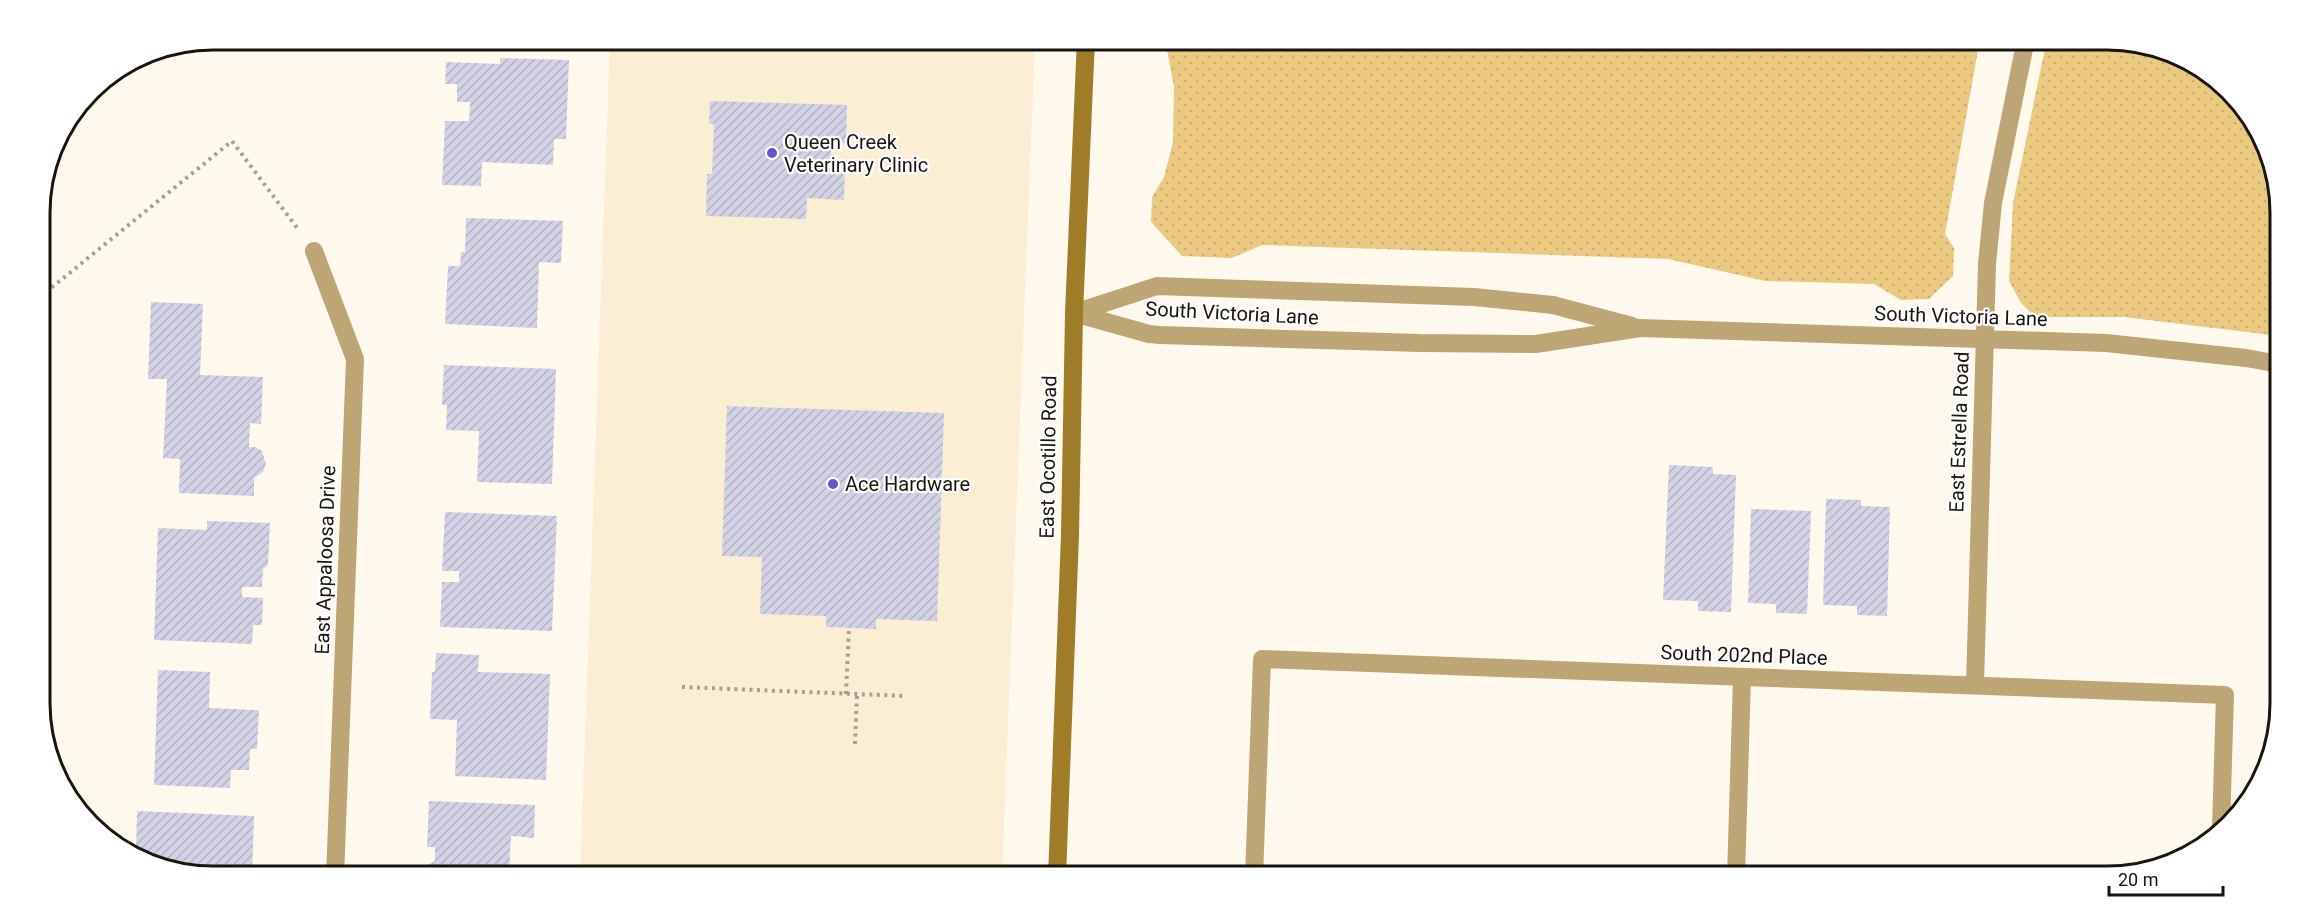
<svg xmlns="http://www.w3.org/2000/svg" width="2319" height="916" font-family="Roboto,sans-serif">
<defs>
<pattern id="grass-dots" width="8" height="8" patternUnits="userSpaceOnUse" patternTransform="scale(1.5)"><rect width="8" height="8" fill="#ecc981"/><path d="M2 2h.1M6 6h.1" fill="none" stroke="#caac6e" stroke-width="1.8" stroke-linecap="round"/></pattern>
<pattern id="building-hatch" width="6" height="6" patternUnits="userSpaceOnUse" patternTransform="scale(1.5)"><rect width="6" height="6" fill="#d3d2e6"/><path d="M-1 1l2-2M0 6l6-6M5 7l2-2" fill="none" stroke="#b4b3c4"/></pattern>
</defs>
<rect width="100%" height="100%" fill="#fff9ed"/>
<path fill="#fbeed3" d="M610 39H1035L1002 877H580Z"/>
<path fill="url(#grass-dots)" d="M1165 39H1980L1945 234 1954 248 1953 276 1929 299 1901 300 1874 284 1765 281 1668 259 1262 245 1232 258 1182 256 1151 222 1152 197 1164 177 1173 142 1174 87Z
M2047 39H2106L2162 48 2244 107 2278 190 2279 336 2124 317H2035L2021 303 2009 281 2013 203Z"/>
<path fill="#ecc981" d="M1720 39H1867L1866 58 1720 53Z"/>
<path fill="url(#building-hatch)" d="M500 58 569 60 566 139H554L553 165 482 162 481 186 442 185 445 121H469L470 102H457V84H445L446 62 500 64Z
M710 101 847 105 846 143H831V164H845L844 200 807 198 806 219 706 216 707 174H712L714 124H709Z
M466 218 563 221 561 263 539 262 537 328 445 324 448 266H460L461 252H465Z
M151 302 203 304 200 375 263 377 261 424 250 423 249 447H255L262 451 266 464 263 472 254 478V496L179 493 180 459 163 458 167 379H148Z
M444 365 556 369 552 484 477 482 479 431 446 430 447 405H442Z
M727 406 944 413 937 621 876 619V629L826 627V616L760 614 762 557 722 556Z
M1669 465 1713 467V474L1736 475 1731 612 1698 611V601L1663 600Z
M1826 499 1861 500V506L1890 507 1887 616 1857 615V606L1823 605Z
M1751 509 1811 511 1807 614 1776 613V604L1748 603Z
M445 512 557 516 552 631 440 627 442 582H459V571H442Z
M207 521 270 523 268 565 263 569 262 587H242V597L263 598 262 625H253L252 644 154 640 158 528 207 530Z
M436 653 479 655 478 672 550 674 546 780 455 776 457 720 430 719 432 672H435Z
M158 670 210 672 209 708 259 710 257 749H250L249 770H231L230 788 154 785Z
M429 801 535 805 534 838 511 836 509 877H427L428 865 435 861V847H427Z
M137 811 254 816 252 877H213L157 868 136 854Z"/>
<g fill="none" stroke-linecap="round" stroke-linejoin="round">
<path stroke="#a39f95" stroke-width="4" stroke-dasharray="3 4.5" stroke-linecap="butt" d="M40 297 232 141 298 229
M682 687 905 696
M846 694 849 628
M855 744 857 694"/>
<path stroke="#bea674" stroke-width="18" d="M314 251 355 359 335 877
M1975 685 1987 264 1993 203 2026 39
M1254 877 1262 659 2225 695 2221 828
M1736 877 1742 678"/>
<path stroke="#bea674" stroke-width="18" d="M1074 313 1149 334 1160 335 1420 343 1536 344 1640 328 2106 343 2246 358 2279 364
M1074 313 1157 286 1474 297 1553 305 1632 326"/>
<path stroke="#a07c28" stroke-width="18" d="M1057 877 1070 535 1074 313 1086 39"/>
</g>
<g fill="#6951ca" stroke="#fff" stroke-width="2">
<circle cx="772" cy="153" r="6"/>
<circle cx="833" cy="484" r="6"/>
</g>
<g text-anchor="middle" dominant-baseline="central" stroke-width="4.5" stroke-linejoin="round" paint-order="stroke">
<g font-size="20" fill="#18150e" stroke="#fff" text-anchor="start">
<text x="784" y="142">Queen Creek<tspan x="784" dy="23">Veterinary Clinic</tspan></text>
<text x="845" y="484">Ace Hardware</text>
</g>
<g font-size="20" fill="#18150e" stroke="#fff">
<text transform="translate(1232 313) rotate(3)">South Victoria Lane</text>
<text transform="translate(1961 316) rotate(2)">South Victoria Lane</text>
<text transform="translate(1959 432) rotate(-88)">East Estrella Road</text>
<text transform="translate(1048 457) rotate(-89)">East Ocotillo Road</text>
<text transform="translate(325 560) rotate(-88)">East Appaloosa Drive</text>
<text transform="translate(1744 655) rotate(2)">South 202nd Place</text>
</g>
</g>
<path d="M0 0H2319V916H0ZM213 50H2107A163 163 0 0 1 2270 213V703A163 163 0 0 1 2107 866H213A163 163 0 0 1 50 703V213A163 163 0 0 1 213 50Z" fill="#fff" fill-rule="evenodd"/>
<path fill="none" stroke="#18150e" stroke-width="3" d="M213 50H2107A163 163 0 0 1 2270 213V703A163 163 0 0 1 2107 866H213A163 163 0 0 1 50 703V213A163 163 0 0 1 213 50Z"/>
<path d="M2109 886v9h114v-9" fill="none" stroke="#18150e" stroke-width="3"/>
<text x="2118" y="886" font-size="18" fill="#18150e" stroke="#ffffff" stroke-width="4.5" paint-order="stroke">20 m</text>
</svg>
